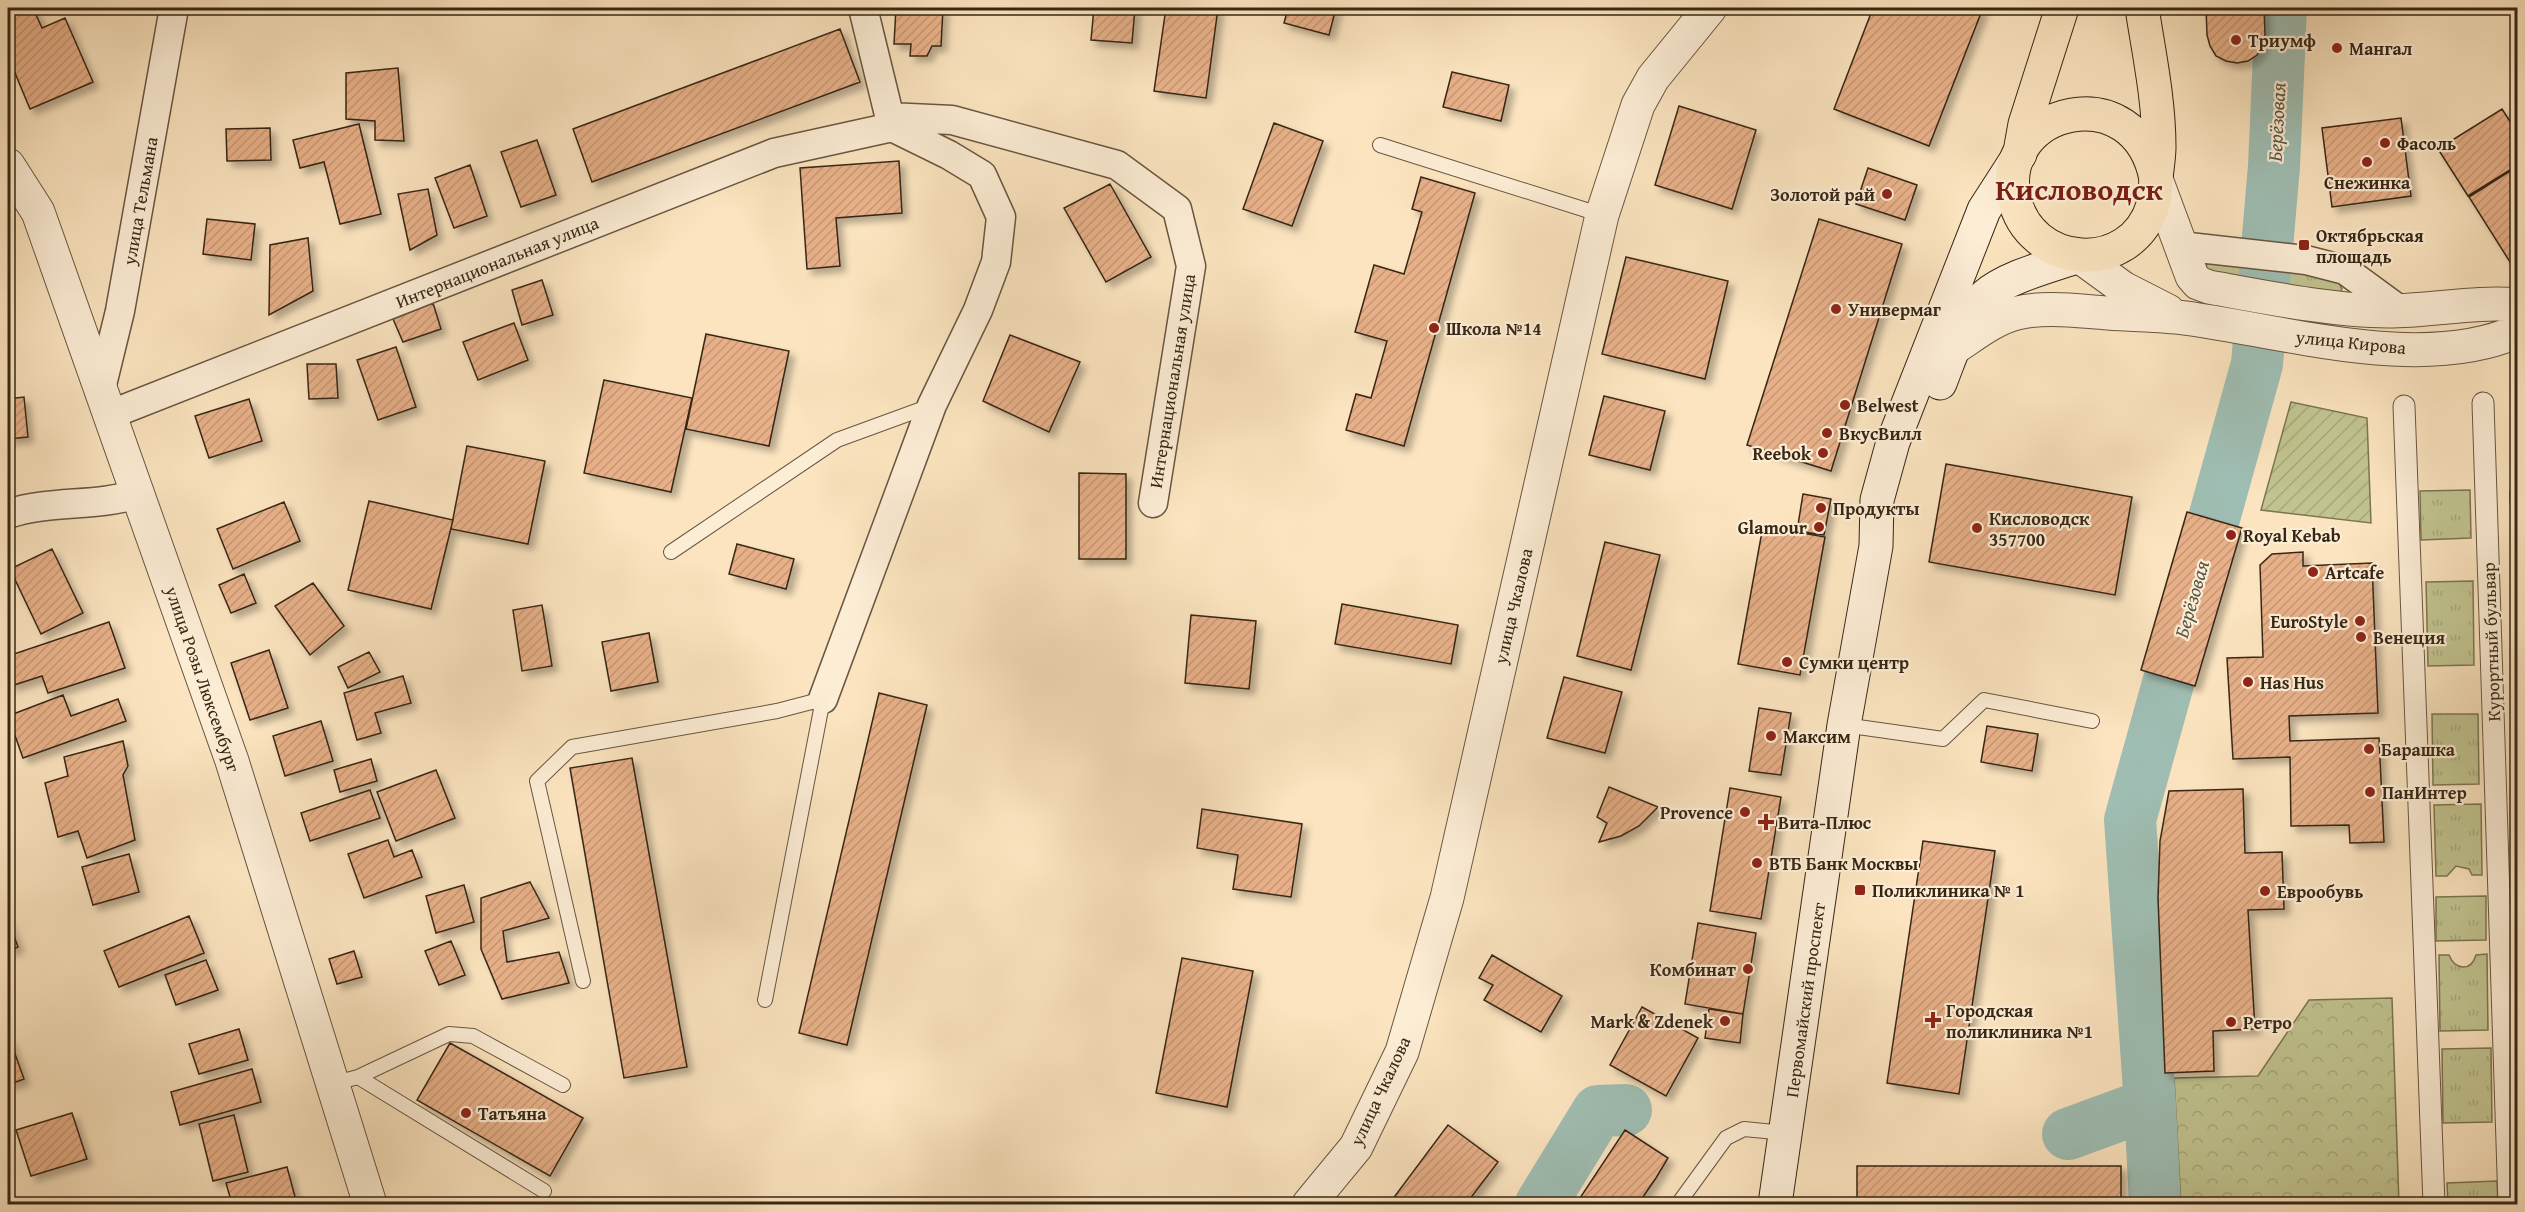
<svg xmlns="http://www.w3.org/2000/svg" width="2525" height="1212" font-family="'Gentium Book Plus',serif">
<defs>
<pattern id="grass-tufts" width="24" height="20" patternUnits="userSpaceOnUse" patternTransform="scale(1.5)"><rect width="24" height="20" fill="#c1c490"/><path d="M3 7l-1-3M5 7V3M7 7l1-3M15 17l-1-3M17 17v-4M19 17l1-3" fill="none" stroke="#a6a87b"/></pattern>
<pattern id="park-crowns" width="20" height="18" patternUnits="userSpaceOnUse" patternTransform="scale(1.5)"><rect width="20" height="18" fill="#c1c490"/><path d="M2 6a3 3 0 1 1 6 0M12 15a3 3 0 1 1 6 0" fill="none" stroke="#a6a87b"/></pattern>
<pattern id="garden-furrows" width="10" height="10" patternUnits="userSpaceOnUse" patternTransform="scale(1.5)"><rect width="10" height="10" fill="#c1c490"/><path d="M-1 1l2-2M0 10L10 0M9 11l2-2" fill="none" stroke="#a6a87b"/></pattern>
<pattern id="building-hatch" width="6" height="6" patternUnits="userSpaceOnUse" patternTransform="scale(1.5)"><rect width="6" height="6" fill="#e7b088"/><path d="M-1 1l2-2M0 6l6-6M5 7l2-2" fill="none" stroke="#c79774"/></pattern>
<filter id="shadow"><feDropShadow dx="5.5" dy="5.5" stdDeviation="3" flood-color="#0004"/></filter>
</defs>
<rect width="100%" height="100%" fill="#fbe4bf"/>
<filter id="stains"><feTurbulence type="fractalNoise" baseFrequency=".00333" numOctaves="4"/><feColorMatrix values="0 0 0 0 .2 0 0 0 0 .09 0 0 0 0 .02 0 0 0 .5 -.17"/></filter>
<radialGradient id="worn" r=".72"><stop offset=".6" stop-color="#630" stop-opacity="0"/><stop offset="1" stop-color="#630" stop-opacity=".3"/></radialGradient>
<path fill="url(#grass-tufts)" stroke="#7c7552" stroke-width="1.5" d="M2211 260 2337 279 2342 289 2339 295 2210 278 2204 268Z
M2470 490 2471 538 2421 540 2420 491Z
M2473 581 2474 665 2428 666 2426 582Z
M2432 714H2478L2479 784 2433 785Z
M2481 804 2482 875H2472L2469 869 2456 866 2447 876H2436L2434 805Z
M2486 896V940L2436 941V897Z
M2487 954 2488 1030 2440 1031 2439 955H2449C2455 970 2471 972 2476 955Z
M2491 1048 2492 1122 2443 1123 2442 1049Z
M2497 1181 2498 1204H2448L2447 1183Z"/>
<path fill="url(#park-crowns)" stroke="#7c7552" stroke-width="1.5" d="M2392 998 2399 1204H2181L2174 1078 2258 1076 2309 1000Z"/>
<path fill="url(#garden-furrows)" stroke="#7c7552" stroke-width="1.5" d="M2291 402 2367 418 2371 523 2261 510Z"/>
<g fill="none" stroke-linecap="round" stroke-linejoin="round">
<path stroke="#9fbeb3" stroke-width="52" d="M2150 1104 2155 1204
M2068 1134 2150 1104 2130 820 2257 364 2274 166 2281 8
M1541 1204 1598 1111 1626 1110"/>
</g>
<path fill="url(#building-hatch)" stroke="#372615" stroke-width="1.5" filter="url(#shadow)" d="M8 8H33L42 28 65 18 93 82 30 109 8 56Z
M896 8H943L941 46H932L927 56H910L911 44H894Z
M1094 8H1135L1132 43 1091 40Z
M1166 8H1218L1206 98 1154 91Z
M1288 8H1336L1329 35 1284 23Z
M1873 8H1983L1929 146 1834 109Z
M2206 8H2264L2265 34 2263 45 2257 55 2248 61 2237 63 2226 61 2216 56 2210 46 2207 35Z
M840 29 860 82 592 182 573 129Z
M398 68 404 141 375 140V121L346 119V73Z
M1452 72 1509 85 1501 121 1443 107Z
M1679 106 1756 130 1732 209 1655 185Z
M2502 109 2518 134V165L2468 196 2438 149Z
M2401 118 2411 196 2332 207 2322 128Z
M1274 123 1323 141 1292 226 1243 209Z
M359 124 381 214 340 224 324 162 300 168 293 140Z
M270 128 271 160 227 161 226 129Z
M537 140 556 195 521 207 501 152Z
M899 161 902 213 836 218 840 266 807 269 800 168Z
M470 165 487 216 454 228 435 178Z
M2518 166V273H2517L2469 197Z
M1868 168 1917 185 1905 220 1856 204Z
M1421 177 1475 193 1404 446 1346 430 1356 394 1371 398 1387 341 1355 332 1374 265 1404 274 1422 212 1412 209Z
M1110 184 1151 257 1106 282 1064 208Z
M428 189 437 235 410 250 398 194Z
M207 219 255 224 251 260 203 254Z
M1819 219 1902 244 1831 471 1747 445Z
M308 238 313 291 269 315 270 245Z
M1626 257 1728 281 1705 379 1602 354Z
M542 280 553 315 522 325 512 290Z
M433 303 441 329 403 342 393 319Z
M514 323 528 360 478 380 463 342Z
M706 334 789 351 769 446 686 429Z
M1010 335 1080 362 1049 432 983 401Z
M396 347 416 407 378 420 357 360Z
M307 364H336L338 398 309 399Z
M604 380 692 398 671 492 584 473Z
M1604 396 1665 411 1650 470 1589 455Z
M24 397 28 437 8 439V399Z
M249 399 262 441 209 458 195 416Z
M467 446 545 461 528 544 451 529Z
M1946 464 2132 497 2115 595 1929 562Z
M1079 473 1126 474V559H1079Z
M2518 491V562L2513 563 2510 492Z
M1803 494 1831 499 1824 535 1797 531Z
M369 501 453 520 431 609 348 590Z
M284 502 300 541 233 569 217 529Z
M2187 512 2242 528 2195 686 2141 670Z
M1763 526 1825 537 1800 675 1738 664Z
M1605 542 1660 555 1631 670 1577 656Z
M737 544 794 559 786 589 729 574Z
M52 549 83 613 41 634 10 569Z
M2303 552V566L2372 563 2378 713 2289 716 2290 741 2379 738 2384 842 2350 843 2349 825 2291 826 2290 757 2233 759 2227 658 2263 657 2260 565 2272 554Z
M244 574 256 603 231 613 219 585Z
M313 583 344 626 310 655 275 606Z
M1342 604 1458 625 1451 664 1335 644Z
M2514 604H2518V674H2516Z
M542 605 552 666 522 671 513 610Z
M1191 615 1256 621 1249 689 1185 683Z
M109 622 125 668 48 693 42 676 11 686 8 677V656Z
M649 633 658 682 611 691 602 642Z
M269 650 288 708 250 720 231 663Z
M369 652 380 672 348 688 338 667Z
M403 676 411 703 375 713 381 733 357 740 344 693Z
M1564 677 1622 692 1605 753 1547 738Z
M879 693 927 705 847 1045 799 1033Z
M63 695 71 716 118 699 126 721 23 758 8 716Z
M1759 708 1791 713 1781 775 1749 771Z
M321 721 333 761 285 776 273 736Z
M1987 726 2038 734 2032 771 1981 762Z
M123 741 128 766 123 775 135 840 87 858 78 831 58 837 45 783 68 776 64 757Z
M632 758 687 1067 624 1078 570 768Z
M371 759 377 781 340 792 334 770Z
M436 770 455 818 396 841 377 792Z
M1609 787 1658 807 1639 826 1621 836 1599 842 1607 823 1597 817Z
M1730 788 1781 797 1761 919 1710 911Z
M2243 789 2245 853 2282 852 2284 909 2248 910 2255 1029 2213 1031 2214 1071 2165 1073 2158 898 2160 841 2169 791Z
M370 790 380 818 310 841 301 813Z
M1202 809 1302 824 1291 897 1233 889 1238 855 1197 848Z
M388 840 394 857 412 850 422 877 364 898 348 854Z
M1923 841 1995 851 1959 1094 1887 1083Z
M129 854 139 892 93 905 82 867Z
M530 882 549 918 503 931 507 962 559 952 569 983 502 999 481 949V898Z
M464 885 474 922 436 933 426 896Z
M189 916 204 953 119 987 104 951Z
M8 919 18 947 8 951Z
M1698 923 1756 933 1743 1014 1685 1004Z
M451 941 465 975 439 985 425 951Z
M354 951 362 977 337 984 329 959Z
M1492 955 1562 996 1541 1032 1484 1000 1493 985 1479 978Z
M1182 958 1253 971 1227 1107 1156 1093Z
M206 960 218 990 176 1005 165 975Z
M1642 1007 1698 1038 1666 1096 1610 1065Z
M1709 1009 1743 1014 1740 1043 1705 1038Z
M239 1029 248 1060 199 1074 189 1044Z
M9 1037 24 1079 8 1085V1038Z
M450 1043 583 1118 550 1176 417 1100Z
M252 1069 261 1102 180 1125 171 1092Z
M72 1113 87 1159 31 1176 16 1130Z
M234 1115 248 1172 213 1181 199 1124Z
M1448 1125 1498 1162 1466 1204H1389Z
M1625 1130 1668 1158 1656 1178 1638 1204H1576Z
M1857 1166H2121V1204H1857Z
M287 1167 297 1204H232L226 1183Z"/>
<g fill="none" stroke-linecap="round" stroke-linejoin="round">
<defs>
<path id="service" d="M1380 145 1602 215
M671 552 837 440 930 406
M1844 725 1943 739 1984 700 2092 721
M583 981 537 781 572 747 777 711 823 699 765 1000
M358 1077 449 1034 473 1036 563 1085
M332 1084 358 1077 544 1191
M1678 1204 1726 1138 1744 1129 1786 1133"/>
<path id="pedestrian" d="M2483 403 2509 1204
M2404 406 2434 1204"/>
<path id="minor" d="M863 8 892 127
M889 117 952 120 1117 165 1177 209 1191 266 1153 503
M2180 246 2306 260 2345 270 2401 311
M100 393 120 311 174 8
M109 415 774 153 892 127
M8 514C49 500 95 507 138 494
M823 699 932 405 978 310 996 262 1001 217 982 175 949 155 892 127"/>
<path id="tertiary" d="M8 165 38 212 232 761 370 1204
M2156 179 2192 276 2198 283 2209 287C2264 297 2333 311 2388 311 2431 311 2475 301 2518 305
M2079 256 2123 288 2168 311
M1954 348C1974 335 1993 319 2017 313 2046 306 2078 311 2108 313 2133 315 2160 315 2185 318 2284 331 2422 374 2518 331
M1309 1204 1356 1147 1402 1052 1447 898 1602 215 1638 105 1653 78 1710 8"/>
<path id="secondary" d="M1940 383C1951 355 1962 318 1985 296 2006 277 2051 266 2079 256
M1775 1204 1844 725 1876 546 1877 500 1893 442 1984 210 2020 154"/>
<path id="primary" d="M2142 8C2149 54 2159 100 2159 147 2159 157 2157 168 2156 178 2155 188 2156 196 2153 205 2131 277 2029 269 2014 197 1997 108 2136 74 2156 179
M2020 152 2025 124 2062 8"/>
</defs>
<use href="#service" stroke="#685640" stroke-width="16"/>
<use href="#pedestrian" stroke="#685640" stroke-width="23"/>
<use href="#minor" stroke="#685640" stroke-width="31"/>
<use href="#tertiary" stroke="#685640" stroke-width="35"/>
<use href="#secondary" stroke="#372615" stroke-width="35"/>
<use href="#primary" stroke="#372615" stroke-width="35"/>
<use href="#service" stroke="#fcedd5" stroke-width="14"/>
<use href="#pedestrian" stroke="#fcedd5" stroke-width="21"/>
<use href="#minor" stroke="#fcedd5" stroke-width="28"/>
<use href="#tertiary" stroke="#fcedd5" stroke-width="33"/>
<use href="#secondary" stroke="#fcedd5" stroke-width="33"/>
<use href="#primary" stroke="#fbe4bf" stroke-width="33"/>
</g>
<g fill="#8f2418" stroke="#fcedd5" stroke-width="2">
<circle cx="2236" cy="40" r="6"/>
<circle cx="2337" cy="48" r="6"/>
<circle cx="2385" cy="143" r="6"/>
<circle cx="2367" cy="162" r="6"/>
<circle cx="1887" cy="194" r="6"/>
<rect x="2298" y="239" width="12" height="12" rx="3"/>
<circle cx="1836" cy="309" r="6"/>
<circle cx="1434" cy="328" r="6"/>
<circle cx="1845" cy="405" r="6"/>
<circle cx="1827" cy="433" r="6"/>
<circle cx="1823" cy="453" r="6"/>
<circle cx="1821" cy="508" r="6"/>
<circle cx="1819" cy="527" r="6"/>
<circle cx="1977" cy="528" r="6"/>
<circle cx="2231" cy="535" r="6"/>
<circle cx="2313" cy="572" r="6"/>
<circle cx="2360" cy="621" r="6"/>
<circle cx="2361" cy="637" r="6"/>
<circle cx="1787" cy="662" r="6"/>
<circle cx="2248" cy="682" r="6"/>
<circle cx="1771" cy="736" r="6"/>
<circle cx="2369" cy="749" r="6"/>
<circle cx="2370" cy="792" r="6"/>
<circle cx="1745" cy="812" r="6"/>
<path d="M1763 813h6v6h6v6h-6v6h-6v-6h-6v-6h6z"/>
<circle cx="1757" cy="863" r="6"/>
<rect x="1854" y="884" width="12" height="12" rx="3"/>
<circle cx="2265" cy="891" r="6"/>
<circle cx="1748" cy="969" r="6"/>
<path d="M1930 1011h6v6h6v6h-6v6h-6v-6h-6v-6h6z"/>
<circle cx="1725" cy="1021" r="6"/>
<circle cx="2231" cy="1022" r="6"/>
<circle cx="466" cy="1113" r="6"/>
</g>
<g text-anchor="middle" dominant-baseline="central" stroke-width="4.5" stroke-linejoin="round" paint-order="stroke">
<g font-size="18" font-weight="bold" fill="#372615" stroke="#fcedd5" text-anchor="start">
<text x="2248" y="40">Триумф</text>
<text x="2349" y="48">Мангал</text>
<text x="2397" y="143">Фасоль</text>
<text x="2367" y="182" text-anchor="middle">Снежинка</text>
<text x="1875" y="194" text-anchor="end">Золотой рай</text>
<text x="2316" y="235">Октябрьская<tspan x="2316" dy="21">площадь</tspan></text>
<text x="1848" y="309">Универмаг</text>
<text x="1446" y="328">Школа №14</text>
<text x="1857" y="405">Belwest</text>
<text x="1839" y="433">ВкусВилл</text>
<text x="1811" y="453" text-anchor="end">Reebok</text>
<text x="1833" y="508">Продукты</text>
<text x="1989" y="518">Кисловодск<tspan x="1989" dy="21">357700</tspan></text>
<text x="1807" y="527" text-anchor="end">Glamour</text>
<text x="2243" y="535">Royal Kebab</text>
<text x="2325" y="572">Artcafe</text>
<text x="2348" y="621" text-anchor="end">EuroStyle</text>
<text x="2373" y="637">Венеция</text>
<text x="1799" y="662">Сумки центр</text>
<text x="2260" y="682">Has Hus</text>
<text x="1783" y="736">Максим</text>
<text x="2381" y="749">Барашка</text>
<text x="2382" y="792">ПанИнтер</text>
<text x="1733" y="812" text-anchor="end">Provence</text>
<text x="1778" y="822">Вита-Плюс</text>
<text x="1769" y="863">ВТБ Банк Москвы</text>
<text x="1872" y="890">Поликлиника № 1</text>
<text x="2277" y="891">Еврообувь</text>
<text x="1736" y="969" text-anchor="end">Комбинат</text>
<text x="1946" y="1010">Городская<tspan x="1946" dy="21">поликлиника №1</tspan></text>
<text x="1713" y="1021" text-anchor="end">Mark &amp; Zdenek</text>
<text x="2243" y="1022">Ретро</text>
<text x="478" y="1113">Татьяна</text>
</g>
<g font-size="18" fill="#372615" stroke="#fcedd5">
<text transform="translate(140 201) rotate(-80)">улица Тельмана</text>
<text transform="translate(497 262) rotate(-22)">Интернациональная улица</text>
<text transform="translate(2351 342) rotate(6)">улица Кирова</text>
<text transform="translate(1172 381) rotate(-81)">Интернациональная улица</text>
<text transform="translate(1513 606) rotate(-77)">улица Чкалова</text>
<text transform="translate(2491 642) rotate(-92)">Курортный бульвар</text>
<text transform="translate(203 679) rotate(71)">улица Розы Люксембург</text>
<text transform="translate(1805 1000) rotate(-82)">Первомайский проспект</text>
<text transform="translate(1380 1091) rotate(-65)">улица Чкалова</text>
</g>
<g font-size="20" font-style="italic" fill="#565444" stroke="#fcedd5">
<text transform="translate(2276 122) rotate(-87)">Берёзовая</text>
<text transform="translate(2191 599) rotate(-74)">Берёзовая</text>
</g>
<g font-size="30" font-weight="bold" fill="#7a1f14" stroke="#fcedd5">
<text x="2079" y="189">Кисловодск</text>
</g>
</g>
<rect width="2525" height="1212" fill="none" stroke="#fbe4bf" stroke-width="30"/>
<rect x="9" y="9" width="2507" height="1194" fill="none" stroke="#372615" stroke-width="3"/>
<rect x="15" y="15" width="2495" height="1182" fill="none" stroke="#372615" stroke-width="1.5"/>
<rect width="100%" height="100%" filter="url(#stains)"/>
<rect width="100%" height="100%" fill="url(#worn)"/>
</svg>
